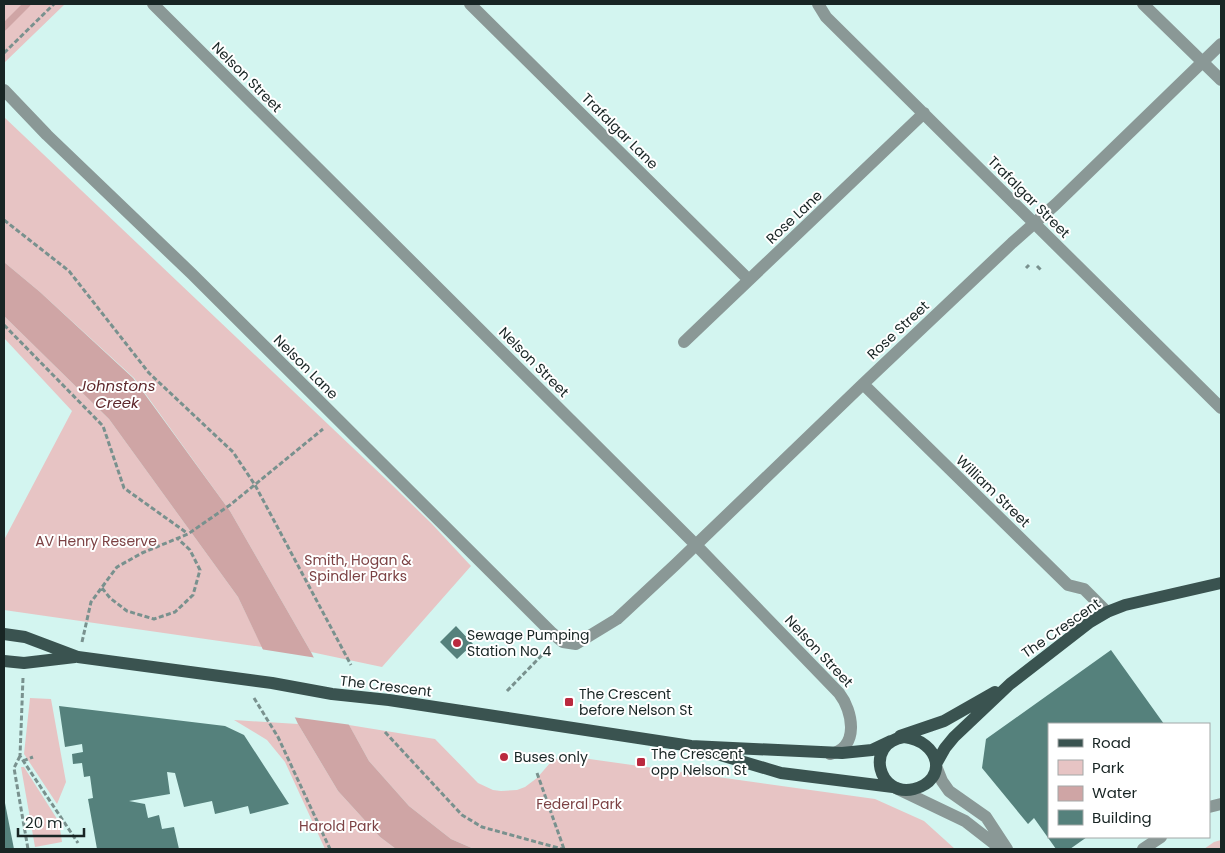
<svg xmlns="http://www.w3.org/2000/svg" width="1225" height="853" font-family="Poppins,sans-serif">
<rect width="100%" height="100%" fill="#d3f5f0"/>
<path fill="#e7c4c4" d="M4 4H65L4 63Z
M4 117 390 483 432 524 471 566 382 667 311 652 230 511 134 378 40 292 4 262Z
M4 316 109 419 238 597 262 647 4 610V540L72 411 4 338Z
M30 698 51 699 66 782 57 804 24 754Z
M234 720 298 724 338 791 380 837 396 849H325L285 762 267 740Z
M349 725 435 739 478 783 493 790 501 791 517 790 525 787 537 778 550 763 561 756H568L875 799 924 821 955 849H474L451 839 409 806 369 761Z
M21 767H24L59 822 62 842 35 847Z
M1221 840V849H1204L1214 842Z"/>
<path fill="#cfa5a5" d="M4 262 40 292 133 378 230 511 311 652 332 694 369 761 409 806 451 839 474 849H396L380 837 338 791 298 724 238 597 109 419 4 316Z"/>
<path fill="#d3f5f0" d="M260 649 317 658 352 725 292 717Z"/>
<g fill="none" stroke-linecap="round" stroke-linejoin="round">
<path stroke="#cfa5a5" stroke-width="7" d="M4 27 27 4"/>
</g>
<path fill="#55817c" d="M456 626 473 644 457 659 440 642Z
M1111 650 1164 724H1049V837H1087L1070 849H1056L1034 818 1028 824 982 768 986 739Z
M59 706 225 726 244 735 289 804 250 814 248 806 215 814 212 801 184 807 175 773 167 772 170 794 129 801 145 804 148 818 159 815 162 829 174 827 179 849H97L88 799 93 798 90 776 84 777 82 763 73 764 72 754 83 752 82 744 65 747Z
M4 803H5L14 849H4Z"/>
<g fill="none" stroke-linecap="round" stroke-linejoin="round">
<path stroke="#79918e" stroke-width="3" stroke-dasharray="5 2.5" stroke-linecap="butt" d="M4 53 54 4
M4 220 69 271 149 373 233 452 255 485 351 665
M1037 266 1042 271
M1026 268 1029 265
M4 325 103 426 124 488 187 533
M102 588 110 598 127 611 154 619 175 612 193 595 200 570 190 550 177 538
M82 642 91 602 117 567 142 553 188 534 230 505 323 429
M23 678 20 756 78 843
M507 691 543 654
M254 698 278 737 330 849
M385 732 462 815 482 827 562 849
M20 756 14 768 28 849
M23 761 33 757
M537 773 564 849"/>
<path stroke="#8a9896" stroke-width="12" d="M153 4 696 545 839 693C853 711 860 748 830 754
M470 4 749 280
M818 4 826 17 1221 408
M1143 4 1221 80
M4 90 47 135 192 274 552 633 563 642 576 644 617 619 675 565 863 384 1012 243 1056 204 1221 44
M684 342 924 113
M863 384 1068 585 1084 589 1107 612
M936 766 942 781 949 791 986 817 1007 849
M896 788 965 821 1001 849
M1209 807 1221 804
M1143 849 1161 837"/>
<path stroke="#3a5350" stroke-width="12" d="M4 634 25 637 78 657 272 683 332 694 389 700 691 746 842 753 872 750 891 741
M4 661 24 663 75 657
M900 736 944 721 995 692
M904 737C940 741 949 780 914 789 878 798 864 743 904 737Z
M707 751 781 773 893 787
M936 764 945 748 954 737 1010 684 1090 622 1107 612 1125 605 1221 583"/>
</g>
<g fill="#ba293e" stroke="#fff" stroke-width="2">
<circle cx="457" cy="643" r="5"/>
<rect x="564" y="697" width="10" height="10" rx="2.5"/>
<circle cx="504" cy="757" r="5"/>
<rect x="636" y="757" width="10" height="10" rx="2.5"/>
</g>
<g text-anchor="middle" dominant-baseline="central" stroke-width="4" stroke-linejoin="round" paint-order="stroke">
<g font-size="14" fill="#182524" stroke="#fff">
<text transform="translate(247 77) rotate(45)">Nelson Street</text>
<text transform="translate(620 131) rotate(45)">Trafalgar Lane</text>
<text transform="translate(1029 197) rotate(45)">Trafalgar Street</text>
<text transform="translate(794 217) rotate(-43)">Rose Lane</text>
<text transform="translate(898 330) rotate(-43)">Rose Street</text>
<text transform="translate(534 362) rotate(45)">Nelson Street</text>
<text transform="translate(306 367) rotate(45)">Nelson Lane</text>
<text transform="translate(993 491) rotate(44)">William Street</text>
<text transform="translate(1061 628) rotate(-35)">The Crescent</text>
<text transform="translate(819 651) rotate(47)">Nelson Street</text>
<text transform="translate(386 686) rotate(7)">The Crescent</text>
</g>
<g font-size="14" fill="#7c4244" stroke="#fff">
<text x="96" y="541">AV Henry Reserve</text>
<text x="358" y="560">Smith, Hogan &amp;<tspan x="358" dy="16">Spindler Parks</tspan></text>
<text x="579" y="804">Federal Park</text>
<text x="339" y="826">Harold Park</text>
</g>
<g font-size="14" fill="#182524" stroke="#fff" text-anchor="start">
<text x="467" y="635">Sewage Pumping<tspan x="467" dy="16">Station No 4</tspan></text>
<text x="579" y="694">The Crescent<tspan x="579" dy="16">before Nelson St</tspan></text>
<text x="651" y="754">The Crescent<tspan x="651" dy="16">opp Nelson St</tspan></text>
<text x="514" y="757">Buses only</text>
</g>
<g font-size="15" font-style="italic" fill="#5e282b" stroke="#fff">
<text x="117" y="385">Johnstons<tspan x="117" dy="17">Creek</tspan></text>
</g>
</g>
<rect width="1225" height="853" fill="none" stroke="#182524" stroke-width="10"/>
<rect x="1048" y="723" width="162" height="115" fill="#ffffff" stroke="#a3a8a7"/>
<rect x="1058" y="739" width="25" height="8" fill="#3a5350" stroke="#a3a8a7"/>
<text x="1092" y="748" font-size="15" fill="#182524">Road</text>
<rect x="1058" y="760" width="25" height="15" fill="#e7c4c4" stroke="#a3a8a7"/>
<text x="1092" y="773" font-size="15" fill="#182524">Park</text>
<rect x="1058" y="786" width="25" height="15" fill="#cfa5a5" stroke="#a3a8a7"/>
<text x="1092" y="798" font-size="15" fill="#182524">Water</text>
<rect x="1058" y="810" width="25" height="15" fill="#55817c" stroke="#a3a8a7"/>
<text x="1092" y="823" font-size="15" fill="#182524">Building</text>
<path d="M18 828v8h66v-8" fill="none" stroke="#182524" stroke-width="2.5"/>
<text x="25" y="828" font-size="15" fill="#182524" stroke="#ffffff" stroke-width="4" paint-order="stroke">20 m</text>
</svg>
